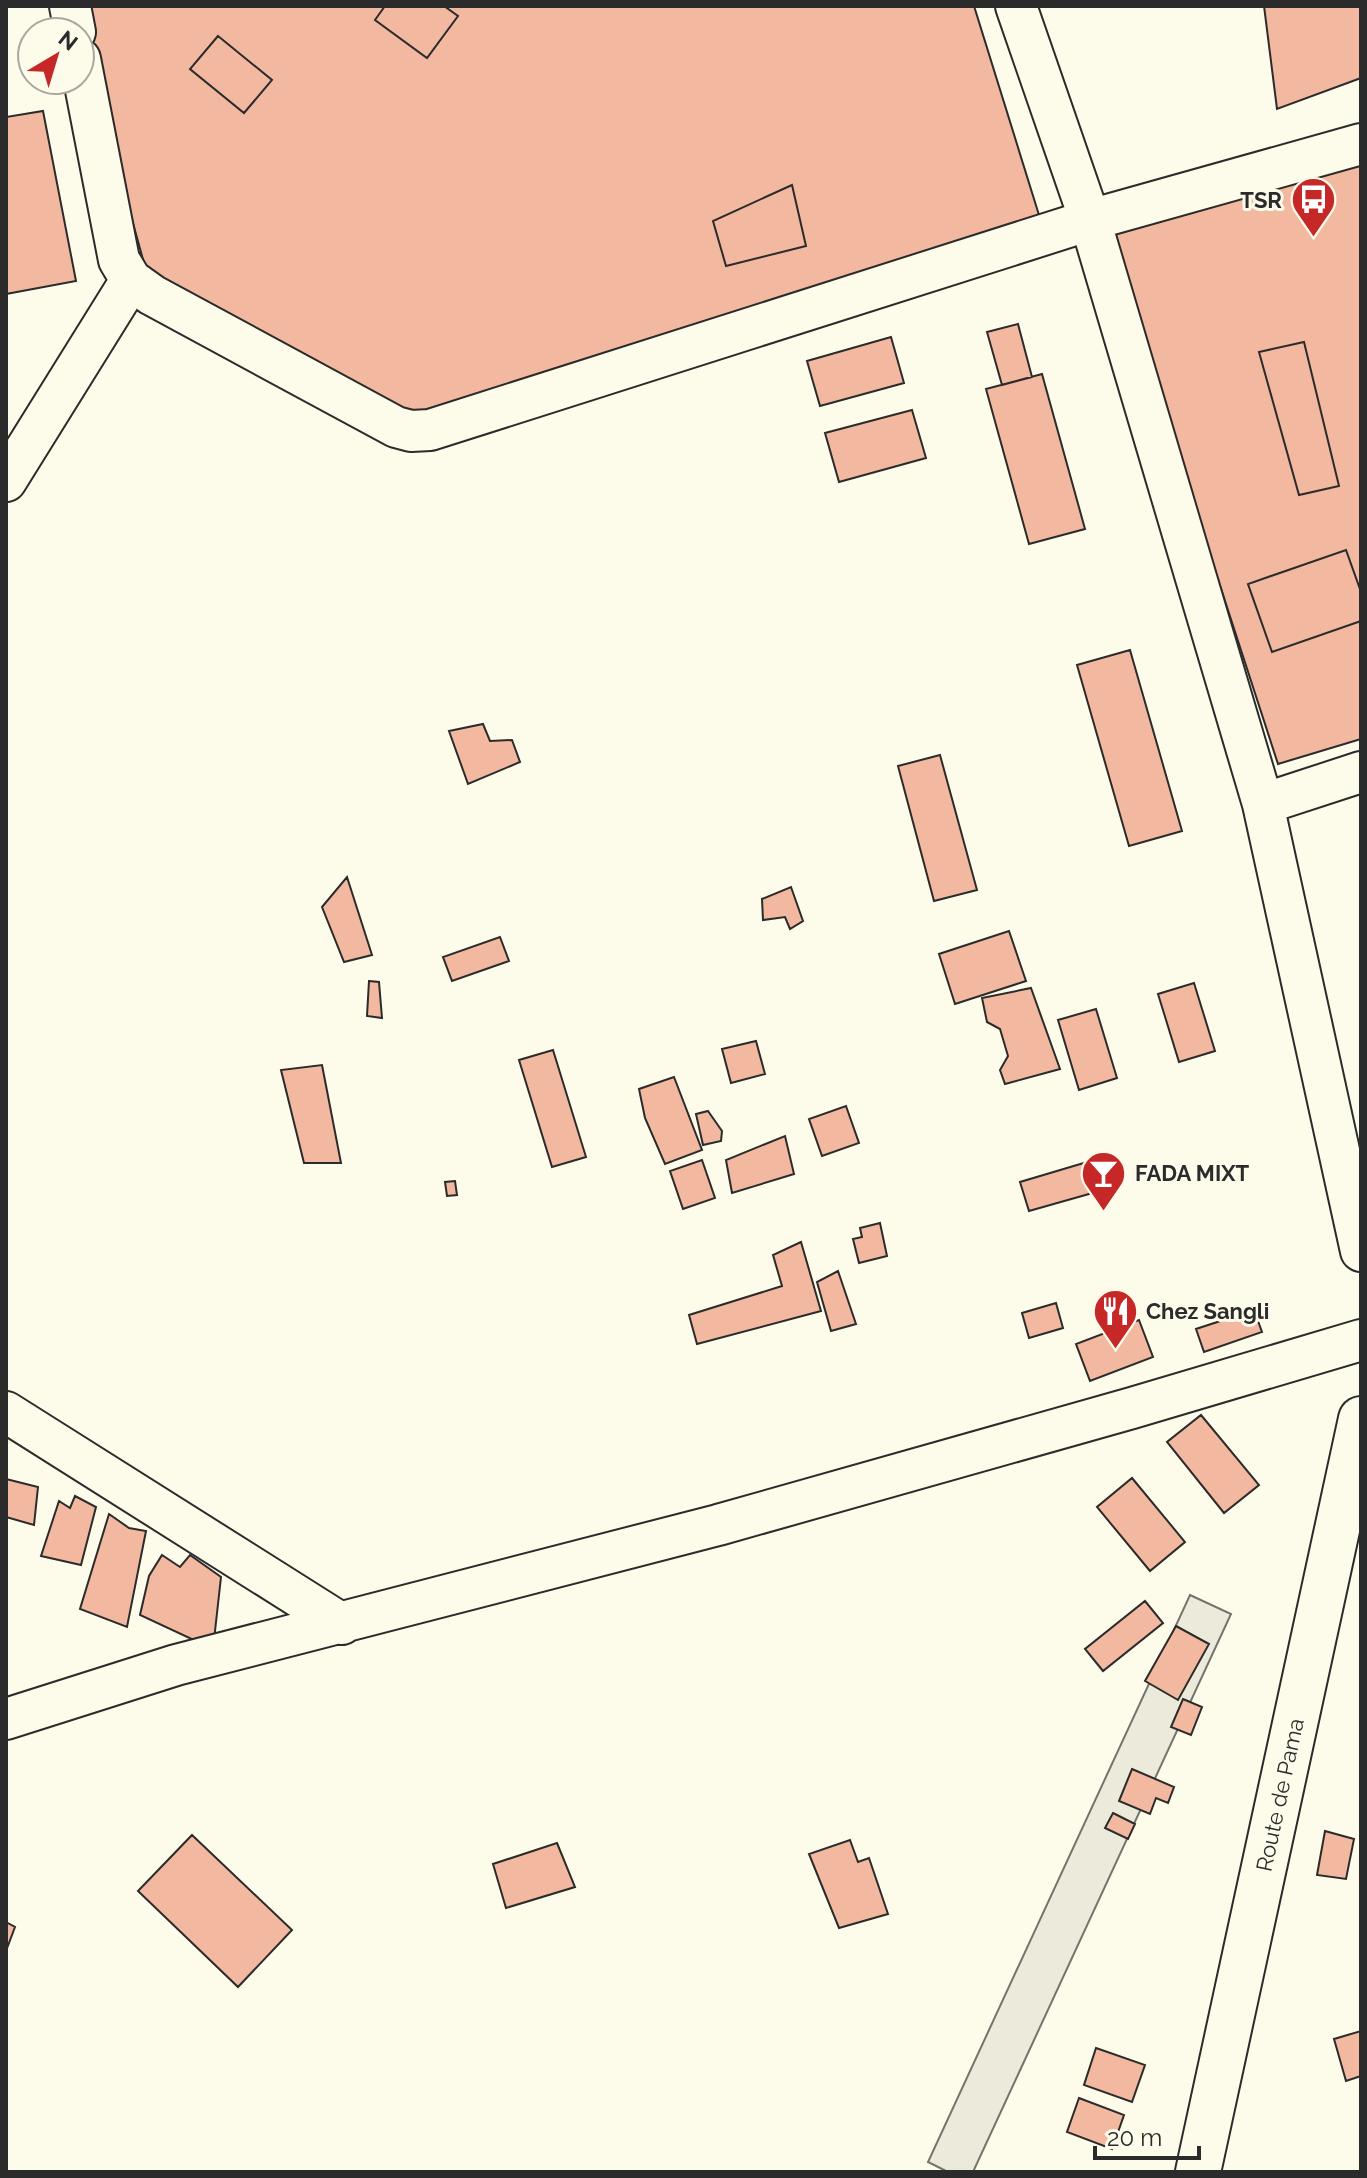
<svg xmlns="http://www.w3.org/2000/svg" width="1367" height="2178" font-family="Raleway,sans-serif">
<rect width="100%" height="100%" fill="#fdfbea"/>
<path fill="#eceadb" stroke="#74746e" stroke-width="2" d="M1190 1595 1231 1614 973 2172H948L928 2162Z"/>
<path fill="#f2b8a0" stroke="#2b2b2b" stroke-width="2" d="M73 6H974L1039 215 413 414 147 274Z
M385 6H444L458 16 427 58 375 20Z
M1264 6H1361V78L1277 109Z
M218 36 272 80 244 113 190 69Z
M43 111 76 281 6 294V117Z
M1361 162V739L1278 764 1105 232Z
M792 185 806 246 726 266 713 221Z
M1018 324 1032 377 1002 385 987 332Z
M891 337 904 383 820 406 807 361Z
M1304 342 1339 486 1299 495 1259 352Z
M1042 374 1085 529 1029 544 986 389Z
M912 410 926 458 839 482 825 433Z
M1346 550 1361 592V621L1272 652 1248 584Z
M1130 650 1182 831 1129 846 1077 665Z
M483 724 490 741 512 740 520 762 468 784 449 731Z
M940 755 977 890 934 901 898 766Z
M347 877 372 955 344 962 322 907Z
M791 887 803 921 790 929 785 917 763 920 762 899Z
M1009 931 1026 981 955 1004 939 954Z
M500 937 509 961 452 981 443 957Z
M369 981 379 982 382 1018 367 1016Z
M1194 983 1215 1051 1179 1062 1158 994Z
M1031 988 1060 1069 1005 1084 1000 1070 1008 1056 1000 1029 987 1022 982 998Z
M1096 1009 1117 1078 1079 1090 1058 1020Z
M756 1041 765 1074 731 1083 722 1049Z
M553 1050 586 1157 552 1167 519 1060Z
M322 1065 341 1163H304L281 1070Z
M674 1077 702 1150 665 1164 645 1118 639 1089Z
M846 1106 859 1143 822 1156 809 1119Z
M708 1111 722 1131 721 1141 703 1145 696 1114Z
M785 1136 794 1174 732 1193 726 1160Z
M702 1160 715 1198 683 1209 670 1171Z
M1087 1162 1096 1192 1029 1211 1020 1182Z
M455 1181 457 1195 447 1196 445 1182Z
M880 1223 887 1256 859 1263 853 1239 862 1237 860 1228Z
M801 1242 821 1311 697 1344 689 1315 782 1286 773 1255Z
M838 1271 856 1324 831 1331 817 1282Z
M1056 1303 1063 1328 1029 1338 1022 1313Z
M1254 1310 1262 1332 1204 1352 1196 1329Z
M1139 1320 1153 1357 1090 1381 1076 1344Z
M1201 1415 1259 1485 1224 1513 1167 1442Z
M1132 1478 1185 1542 1150 1571 1097 1507Z
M6 1479 38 1487 34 1525 6 1517Z
M75 1496 96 1507 81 1565 41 1556 59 1501 70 1508Z
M109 1514 129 1528 146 1531 127 1627 80 1609Z
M162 1555 180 1567 190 1555 221 1577 213 1649 140 1615 149 1576Z
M1145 1601 1163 1623 1103 1671 1085 1649Z
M1176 1626 1209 1644 1178 1700 1145 1681Z
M1183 1699 1202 1707 1191 1735 1171 1727Z
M1132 1769 1174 1787 1168 1803 1156 1798 1150 1814 1119 1801Z
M1113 1813 1135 1824 1128 1839 1105 1828Z
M1325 1831 1354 1839 1346 1879 1317 1875Z
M192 1835 292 1930 238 1987 138 1891Z
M850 1840 858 1862 869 1858 888 1914 839 1928 809 1854Z
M557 1843 575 1887 506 1908 493 1864Z
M6 1922 15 1927 6 1951Z
M1361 2031V2076L1346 2081 1334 2039Z
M1096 2048 1145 2065 1132 2102 1084 2085Z
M1079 2098 1124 2115 1112 2149 1067 2132Z"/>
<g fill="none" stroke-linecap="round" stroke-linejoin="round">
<defs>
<path id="minor" d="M70 6 75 32
M1016 6 1090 220 1263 804 1361 1251
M131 280 152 295 396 427 411 431 430 430 1090 220 1361 144
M6 481 131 280 119 260 80 59
M1263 804 1361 772
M6 1412 342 1624
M6 1719 176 1665 718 1525 1132 1408 1361 1340"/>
<g id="highway">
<path id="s1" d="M1198 2172 1361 1419"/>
</g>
</defs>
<use href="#minor" stroke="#2b2b2b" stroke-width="44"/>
<use href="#highway" stroke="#2b2b2b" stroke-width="48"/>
<use href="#minor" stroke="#fdfbea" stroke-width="40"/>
<use href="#highway" stroke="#fdfbea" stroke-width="44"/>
</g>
<defs>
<symbol id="bus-pin" viewBox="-11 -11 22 30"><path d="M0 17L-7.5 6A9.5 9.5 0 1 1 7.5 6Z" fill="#c62828" stroke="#fdfbea"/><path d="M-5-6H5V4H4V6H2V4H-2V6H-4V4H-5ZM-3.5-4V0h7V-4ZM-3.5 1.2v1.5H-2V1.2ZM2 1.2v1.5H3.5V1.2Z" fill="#fff"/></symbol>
<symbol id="bar-pin" viewBox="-11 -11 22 30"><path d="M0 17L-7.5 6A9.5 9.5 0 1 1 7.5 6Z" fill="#c62828" stroke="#fdfbea"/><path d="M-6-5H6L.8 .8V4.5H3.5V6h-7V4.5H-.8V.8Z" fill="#fff"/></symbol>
<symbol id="restaurant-pin" viewBox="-11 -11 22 30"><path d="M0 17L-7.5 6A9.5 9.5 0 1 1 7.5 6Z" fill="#c62828" stroke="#fdfbea"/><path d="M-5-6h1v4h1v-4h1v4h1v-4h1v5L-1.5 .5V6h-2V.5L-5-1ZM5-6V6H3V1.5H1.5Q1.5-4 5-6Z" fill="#fff"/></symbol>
</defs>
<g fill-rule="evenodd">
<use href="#bus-pin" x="1288" y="174" width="51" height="69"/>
<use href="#bar-pin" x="1078" y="1148" width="51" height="69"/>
<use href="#restaurant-pin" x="1090" y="1286" width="51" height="69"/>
</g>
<g text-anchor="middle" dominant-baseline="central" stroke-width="6" stroke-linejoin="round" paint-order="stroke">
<g font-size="22" font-weight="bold" fill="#2b2b2b" stroke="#fdfbea" text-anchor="start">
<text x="1282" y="200" text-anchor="end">TSR</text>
<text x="1135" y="1173">FADA MIXT</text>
<text x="1146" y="1311">Chez Sangli</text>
</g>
<g font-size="22" fill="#2b2b2b" stroke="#fdfbea">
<text stroke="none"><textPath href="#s1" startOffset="386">Route de Pama</textPath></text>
</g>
</g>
<rect width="1367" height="2178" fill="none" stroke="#2b2b2b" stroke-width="16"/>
<g transform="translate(56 56) rotate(38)"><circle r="38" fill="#fdfbea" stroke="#a9a89e" stroke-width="2"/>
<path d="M0-6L14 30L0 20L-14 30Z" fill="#c62828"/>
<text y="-12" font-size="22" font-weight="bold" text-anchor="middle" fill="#2b2b2b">N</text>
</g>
<path d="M1095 2146v12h104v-12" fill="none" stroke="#2b2b2b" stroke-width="4"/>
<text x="1107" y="2146" font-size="24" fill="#2b2b2b" stroke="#fdfbea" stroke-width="6" paint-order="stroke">20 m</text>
</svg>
